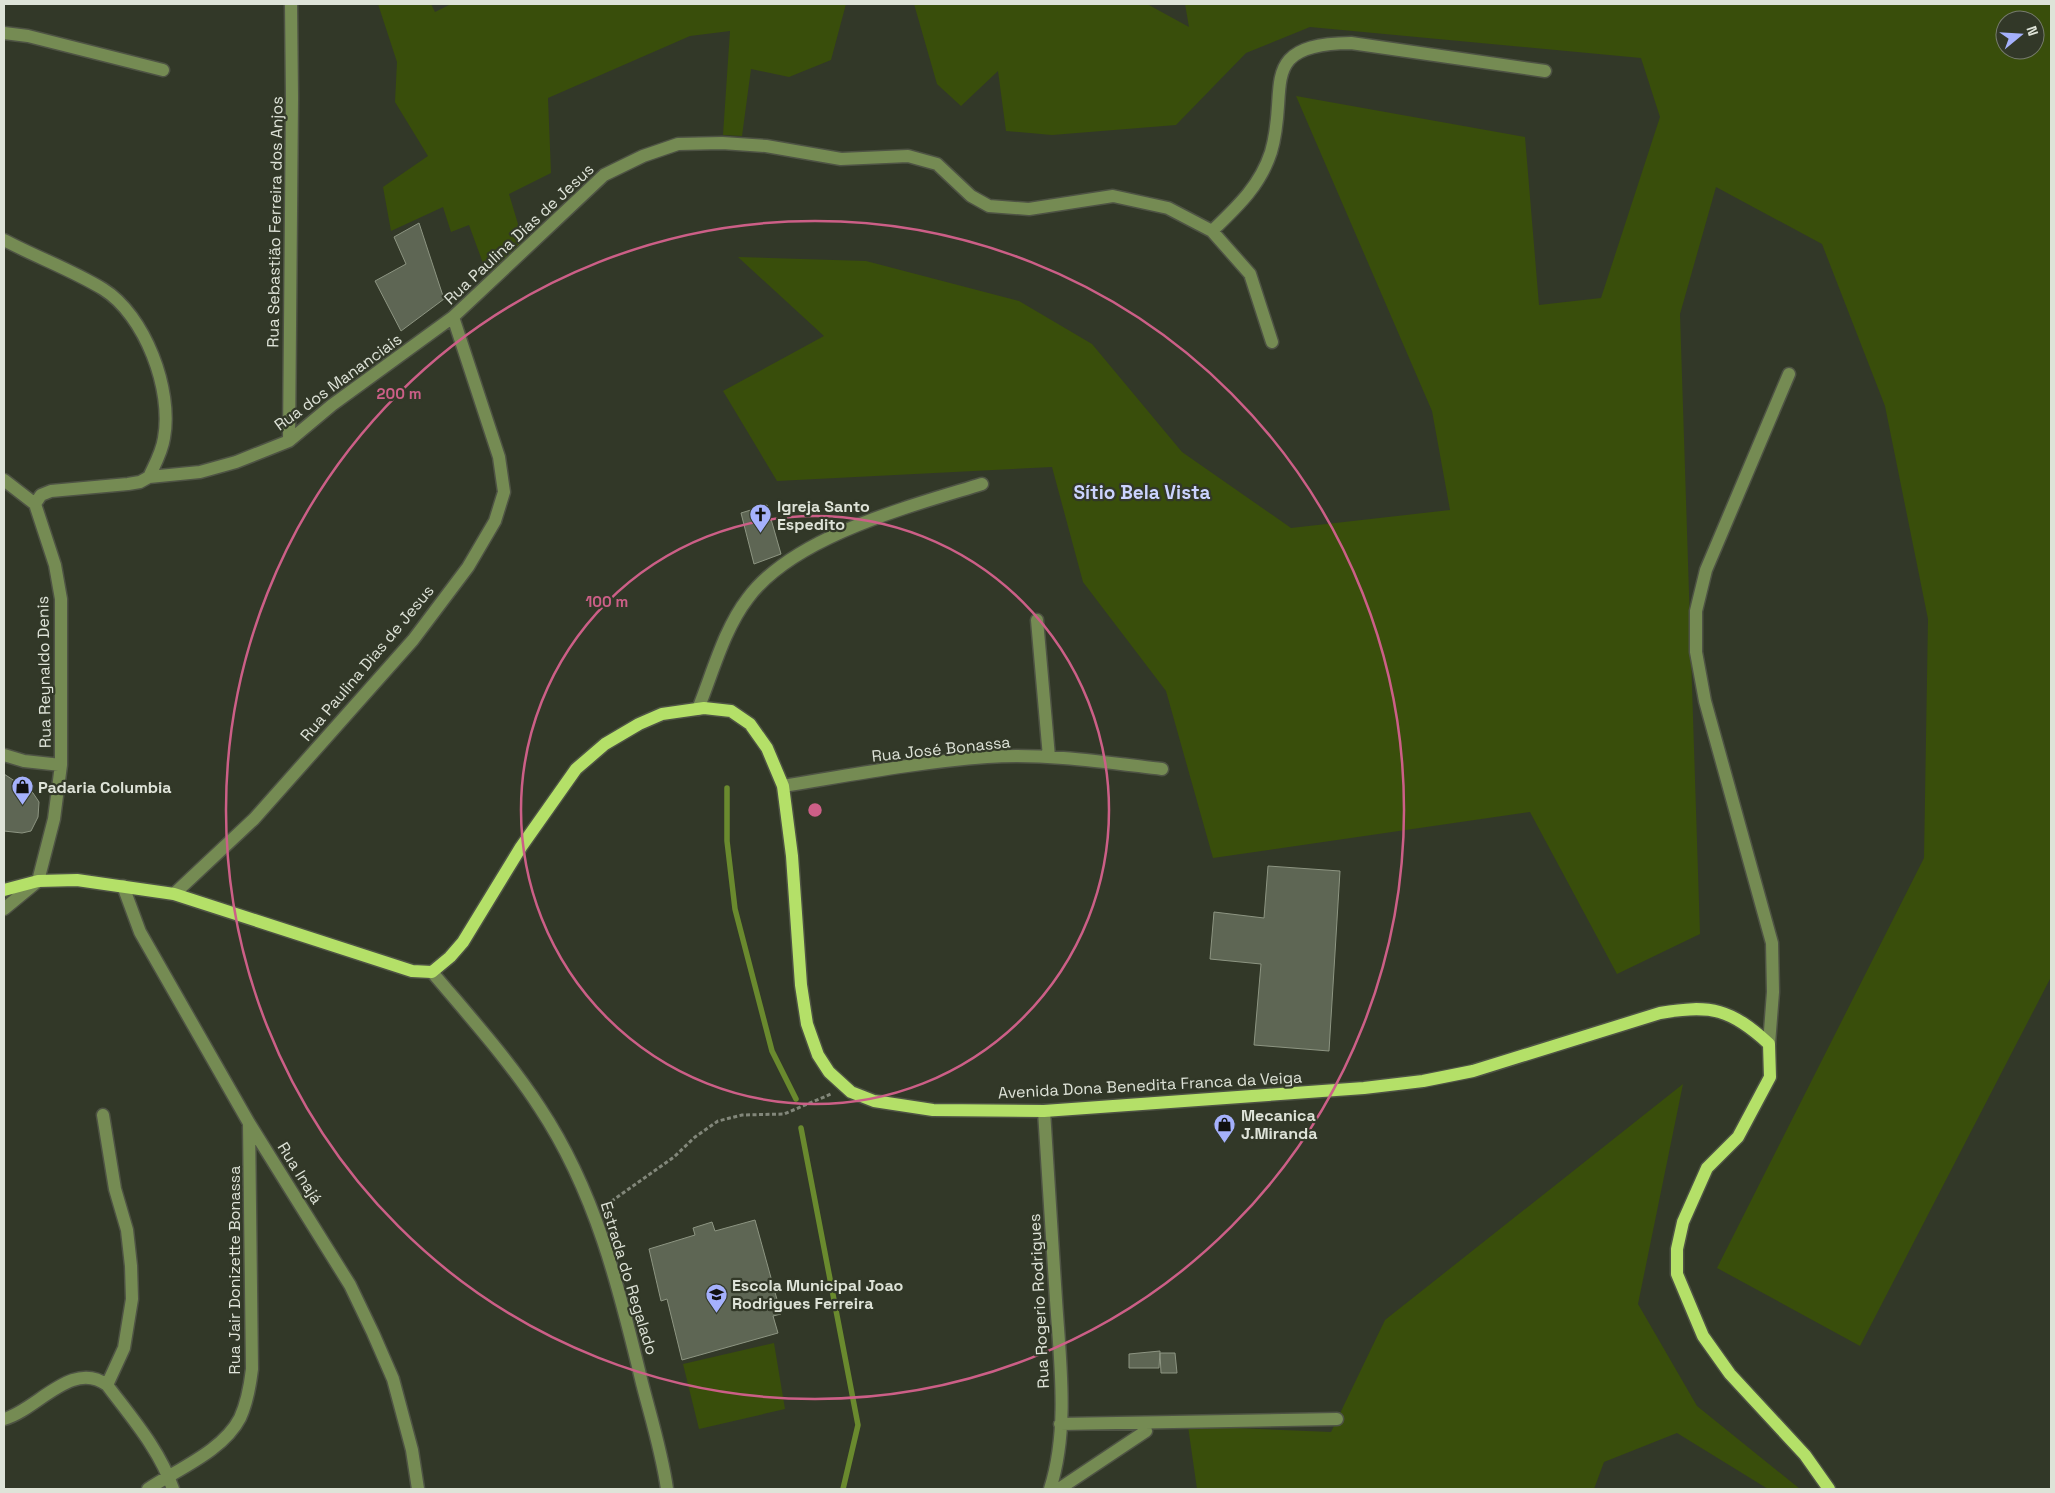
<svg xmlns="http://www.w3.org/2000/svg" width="2055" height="1493" font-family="'Space Grotesk',sans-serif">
<rect width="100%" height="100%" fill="#323828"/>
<path fill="#394e0b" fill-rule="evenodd" d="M378 4H431L435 12 451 4H846L831 60 789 77 751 69 742 136 723 135 730 31 690 36 548 98 551 173 509 194 524 244 487 274 469 225 451 232 443 207 391 231 383 187 428 156 395 102 397 62Z
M914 4H1147L1189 27 1185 4H2051V977L1860 1346 1717 1268 1924 858 1928 619 1885 406 1822 244 1716 187 1680 314 1700 934 1617 974 1530 812 1213 858 1166 691 1083 582 1052 467 777 481 723 391 824 336 738 257 866 261 1019 301 1092 344 1182 452 1291 528 1450 510 1432 411 1296 96 1525 137 1539 305 1601 298 1660 117 1641 58 1310 27 1246 53 1176 125 1052 135 1006 131 998 71 961 106 937 84ZM2005 20H2035V50H2005Z
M1683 1084 1638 1304 1697 1406 1800 1489H1768L1677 1433 1604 1462 1594 1489H1197L1188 1426 1331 1432 1385 1320Z
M774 1343 785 1409 699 1429 683 1364Z"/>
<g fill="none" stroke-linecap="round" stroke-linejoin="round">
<path stroke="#6a8a2e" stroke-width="5.5" d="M727 788V841L735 909 772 1051 796 1099
M801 1128 858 1425 843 1489"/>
</g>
<path fill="#5e6654" stroke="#8d9582" d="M419 223 444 299 401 331 375 281 406 264 394 237Z
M767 505 781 554 754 564 741 513Z
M4 774 33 793 39 802 38 817 31 831 22 833 4 831Z
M1268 866 1340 871 1329 1051 1254 1045 1261 964 1210 959 1214 912 1264 918Z
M755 1220 781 1314 773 1316 778 1333 682 1360 667 1299 661 1301 649 1249 695 1235 693 1228 712 1222 715 1231Z
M1160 1351 1159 1368H1129V1354Z
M1160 1353H1175L1177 1373H1161Z"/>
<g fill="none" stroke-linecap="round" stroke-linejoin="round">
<defs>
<path id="minor" d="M4 33 28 36 163 70
M1212 231C1237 207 1260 186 1271 152 1290 89 1254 44 1351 43L1545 71
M4 240C36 257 72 270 103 289 145 315 173 390 164 438 162 452 155 464 149 477
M289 441 292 98 291 4
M4 480 35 504 55 565 61 599V765L54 819 38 881 4 909
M35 504 41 495 51 491 128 484 140 482 149 477 200 472 236 462 289 441 332 405 453 317 604 175 643 156 678 144 722 143 766 146 841 159 908 156 937 164 971 196 989 206 1029 209 1113 196 1168 208 1212 231 1250 274 1272 342
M1037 620 1049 757
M698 709C713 672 724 629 748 598 794 536 911 506 982 484
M4 755 24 761 61 765
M783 786C851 775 919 762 987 757 1046 753 1104 762 1162 769
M123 886 140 932 249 1123 350 1285 373 1333 393 1379 412 1450 418 1489
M174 894 254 819 413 640 468 567 495 521 504 492 499 457 453 317
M432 972C469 1016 509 1060 540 1108 595 1191 619 1287 642 1383 651 1418 662 1453 667 1489
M1769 1044 1773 992 1772 943 1705 701 1696 652V611L1706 570 1789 374
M1044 1111C1048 1174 1052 1237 1056 1300 1060 1362 1069 1430 1050 1489
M103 1115 115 1189 127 1230 131 1266 132 1299 124 1348 107 1385
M4 1419C37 1410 72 1359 107 1385 131 1417 160 1450 173 1489
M1060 1424 1337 1419
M148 1489C178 1469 223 1451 240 1418 247 1403 250 1386 252 1369L249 1124
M1059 1489 1146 1431"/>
<path id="major" d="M4 890 38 881 77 880 174 894 412 971 432 972 450 957 463 942 521 847 576 769 605 744 639 724 662 714 704 708 731 711 750 724 767 748 783 786 792 856 801 985 807 1024 818 1055 829 1072 851 1092 874 1101 933 1110 1044 1111 1364 1088 1423 1081 1473 1071 1660 1013C1711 1004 1731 1009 1769 1044L1770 1077 1738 1137 1707 1168 1683 1222 1677 1249V1274L1703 1336 1730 1374 1805 1455 1829 1489"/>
</defs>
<use href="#minor" stroke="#4e5344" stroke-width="15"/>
<use href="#major" stroke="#4e5344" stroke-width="15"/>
<path stroke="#82877a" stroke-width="3" stroke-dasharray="4 2.5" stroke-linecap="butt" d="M606 1205 674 1157 695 1137 718 1121 742 1115 784 1114 831 1094"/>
<use href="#minor" stroke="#758b53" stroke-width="12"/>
<use href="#major" stroke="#b4e068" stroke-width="12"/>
</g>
<g fill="none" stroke="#cc5f87" stroke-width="2.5">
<circle cx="815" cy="810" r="294"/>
<circle cx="815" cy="810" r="589"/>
</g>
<defs>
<symbol id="church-pin" viewBox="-11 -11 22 30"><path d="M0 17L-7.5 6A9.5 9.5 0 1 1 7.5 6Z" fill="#a5b1fc" stroke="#323828"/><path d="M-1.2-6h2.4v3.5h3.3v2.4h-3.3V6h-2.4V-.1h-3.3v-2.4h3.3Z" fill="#111"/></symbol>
<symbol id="shop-pin" viewBox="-11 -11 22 30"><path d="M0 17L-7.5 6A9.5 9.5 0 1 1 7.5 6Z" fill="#a5b1fc" stroke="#323828"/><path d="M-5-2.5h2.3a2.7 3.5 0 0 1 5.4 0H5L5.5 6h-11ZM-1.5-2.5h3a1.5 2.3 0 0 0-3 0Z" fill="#111"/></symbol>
<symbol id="school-pin" viewBox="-11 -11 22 30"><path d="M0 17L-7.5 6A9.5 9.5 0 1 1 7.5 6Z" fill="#a5b1fc" stroke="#323828"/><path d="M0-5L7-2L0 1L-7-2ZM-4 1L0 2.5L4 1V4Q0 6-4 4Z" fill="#111"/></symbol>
</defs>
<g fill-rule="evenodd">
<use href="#church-pin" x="748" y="502" width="25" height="34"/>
<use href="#shop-pin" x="10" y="774" width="25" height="34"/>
<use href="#shop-pin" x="1212" y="1112" width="25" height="34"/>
<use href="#school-pin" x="704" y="1282" width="25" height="34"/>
</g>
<g text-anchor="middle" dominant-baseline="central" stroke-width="4.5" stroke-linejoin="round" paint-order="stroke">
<g font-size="16" fill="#dee3d8" stroke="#323828">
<text transform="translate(275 222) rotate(-89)">Rua Sebastião Ferreira dos Anjos</text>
<text transform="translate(519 234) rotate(-43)">Rua Paulina Dias de Jesus</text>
<text transform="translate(338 382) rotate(-36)">Rua dos Mananciais</text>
<text transform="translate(367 663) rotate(-50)">Rua Paulina Dias de Jesus</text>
<text transform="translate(44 672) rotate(-91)">Rua Reynaldo Denis</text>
<text transform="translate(941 749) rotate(-6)">Rua José Bonassa</text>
<text transform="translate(1150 1085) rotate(-3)">Avenida Dona Benedita Franca da Veiga</text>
<text transform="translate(300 1173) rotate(58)">Rua Inajá</text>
<text transform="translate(234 1270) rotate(-90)">Rua Jair Donizette Bonassa</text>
<text transform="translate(629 1278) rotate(73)">Estrada do Regalado</text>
<text transform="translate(1039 1301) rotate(-93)">Rua Rogerio Rodrigues</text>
</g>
<g font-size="16" font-weight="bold" fill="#dee3d8" stroke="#323828" text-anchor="start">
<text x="777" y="506">Igreja Santo<tspan x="777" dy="18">Espedito</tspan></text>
<text x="38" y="787">Padaria Columbia</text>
<text x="1241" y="1115">Mecanica<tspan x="1241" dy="18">J.Miranda</tspan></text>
<text x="732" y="1285">Escola Municipal Joao<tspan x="732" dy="18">Rodrigues Ferreira</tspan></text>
</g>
<g font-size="19" font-weight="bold" fill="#cbd3fe" stroke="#323828">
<text x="1142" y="492">Sítio Bela Vista</text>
</g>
</g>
<circle cx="815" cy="810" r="8" fill="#cc5f87" stroke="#323828" stroke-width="2.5"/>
<g font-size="15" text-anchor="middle" font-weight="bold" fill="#cc5f87" stroke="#323828" stroke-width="4.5" stroke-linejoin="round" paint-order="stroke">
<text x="399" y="399">200 m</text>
<text x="607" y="607">100 m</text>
</g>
<rect width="2055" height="1493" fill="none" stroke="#dee3d8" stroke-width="10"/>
<g transform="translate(2020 35) rotate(72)"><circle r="24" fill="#323828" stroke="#777c6e"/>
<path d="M0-4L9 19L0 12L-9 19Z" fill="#a5b1fc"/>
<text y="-8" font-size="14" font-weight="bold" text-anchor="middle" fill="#dee3d8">N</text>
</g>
</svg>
